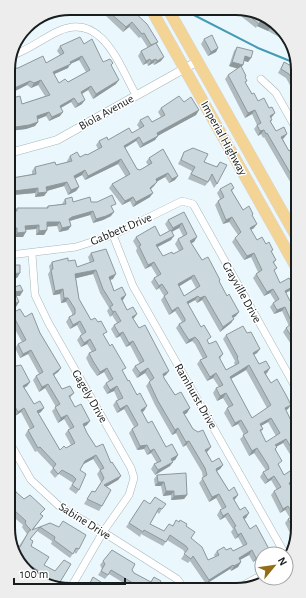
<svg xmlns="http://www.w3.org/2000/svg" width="306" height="598" font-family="'Alegreya Sans',sans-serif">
<rect width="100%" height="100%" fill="#eaf8fe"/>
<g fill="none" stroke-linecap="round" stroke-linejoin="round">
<!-- stream -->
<path stroke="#469ab4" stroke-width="2" d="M186,11l72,37 37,15"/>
<defs>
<g id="minor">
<path d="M13,55c16,-5 30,-17 46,-24 43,-20 61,36 77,64"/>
<path d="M261,79l15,14 19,34"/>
<path d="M113,235l20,51 152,268"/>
<path d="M32,254l3,41 13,27 83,146 3,10 -5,17 -26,37 -33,57"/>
<path d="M10,255l66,-8 37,-12 69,-34 11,3 104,186"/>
<path d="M11,445l20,35 28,26 44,26 74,47 7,9"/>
<path d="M286,561h1"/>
<path d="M240,587l22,-12"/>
</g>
<path id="tertiary" d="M9,151h8l40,-11 141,-79"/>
<g id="primary">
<path d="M151,9l145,258"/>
<path d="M168,9l128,227"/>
</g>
</defs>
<!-- minor casing -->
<use href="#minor" stroke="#a9b6bb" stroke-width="8"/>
<!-- tertiary casing -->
<use href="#tertiary" stroke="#a9b6bb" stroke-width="9"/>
<!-- primary casing -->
<use href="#primary" stroke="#d5d6d6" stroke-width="12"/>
<!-- minor -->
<use href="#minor" stroke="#fff" stroke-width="7"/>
<!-- tertiary -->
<use href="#tertiary" stroke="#fff" stroke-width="8"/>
<!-- primary -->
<use href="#primary" stroke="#f4d494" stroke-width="11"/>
</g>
<!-- wall -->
<g fill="#afbbbf" fill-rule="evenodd">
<path d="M112,8l46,34 -2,2 5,17 -7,4 -1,-2 -5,3 -1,-3 -4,2 -5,-9 3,-5 7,-3 -7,-11 -2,1 -10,-11 -6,5 -17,-16z"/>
<path d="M232,9h16l29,14 13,20 -22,-12 -11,-5 -1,2z"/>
<path d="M204,39l14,9 -2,4 -8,4 -7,-12z"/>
<path d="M84,44l19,18 10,1 -2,3 5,18 -23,15 -5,-9 -6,4v10l-7,4 -4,-6 -10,6 -1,8 -11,5 -3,-5 -9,3 1,3 -3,4 -9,3 -17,2v-29l3,-4 10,6 23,-8 -7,-11 -7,3 -4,-3 -18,9v-25l9,-1 28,-5 14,-8 -3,-4 3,-5zM79,60l7,12 -18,10 -9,1 -5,-9 14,-6 2,-4z"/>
<path d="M237,47l14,11 -3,4 -4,-1 -1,4 -2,2 5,9 -1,2v5l7,11 6,7 14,16 -1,1v4l5,9 8,7 -1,1 6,12 6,-2v9l-1,1 1,3 1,30 -32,-55 -1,1 -2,-4 -3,2 -4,-7 3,-4 -5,-11 -7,4 -20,-39 3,-4 10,-6 -9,-3 5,-15z"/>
<path d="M284,62l11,6v26l-9,-16 -8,-5z"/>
<path d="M184,102l15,8 -3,5 -38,20 -3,5 -15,8 -4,-7 -11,7 12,21 3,1 8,-5 -2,-3 3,-4 14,-9 12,31 -6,3 -4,-6 -8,4 -3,5 -3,3 -1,8 -17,10 -3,-6 -8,4 -13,-17 3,-4 14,-7 -8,-13 -33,16 -3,-5 -7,3 4,9 -3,4 -8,4 -4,-9 -17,5v1l-3,4 -9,1v-4l-20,2 -3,7v-24l20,-4v-3l3,-4 21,-2 11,-3v-1l3,-5 10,1 7,-2 11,-6 -2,-4 3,-4 9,-1 24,-7 8,-4 -3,-4 3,-5 12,2 9,-5 -3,-5 3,-4z"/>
<path d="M184,152l32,15 4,-5 -3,22 -3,4 -4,-8 -5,6 -17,-7 4,-8 -14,-7z"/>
<path d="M234,188l-2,3 11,19 10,4 -1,1 2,13 -3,2 6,10 9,4 6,8 4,8 -2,3 3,5 -3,3 6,12 14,3 -3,4 -5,3 4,8 6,-3 1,49 -3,2 -11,-17 3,-4 3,-2 -7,-15 -8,3 -4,-7 3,-4 2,-2 -5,-8 -6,3 -11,-18 3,-4 2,-2 -7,-15 -7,3 -12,-18 3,-4 3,-3 -9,-13 -6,2 -8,-19 3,-4 2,-2 -3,-6 3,-4z"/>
<path d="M65,199l8,3h18l21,7 -1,7 -8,4 -10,3 -3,-8 -20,6 1,5 -3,4 -9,2 -2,-6h-10v4l-3,5h-8v-6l-11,1 -2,7h-9l1,-26 2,-3h29l2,-2 14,-2z"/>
<path d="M184,212l10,30 -3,1 11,17 18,20 -1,2 17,34 -3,2 -2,5 -11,9 -18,-32 -5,3 -2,-3 -7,4 21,40 14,10 -3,5 6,11 9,-5 -1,-2 1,-2 -12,-22 3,-4 21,-2 13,16 -3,4 -3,2 5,9 8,9 -1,1 5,9 17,26 -2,1 8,17 2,2h1v32l-3,-6 -3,1 -8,-13 -7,4h1l-1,2 3,16 5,10 11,5 -3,4 -1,1 7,47 -2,4 -2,1 -5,-6 -4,-8 3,-4 2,-1 -5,-8 -5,3 -9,-18 3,-4 3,-1 -6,-10 -6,4 -5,-7 3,-5 3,-1 -1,-2 -11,-16 -5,3 -9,-17 4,-4 -6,-11 -6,3 -8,-14 3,-5h2l-6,-10 -6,3 -4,-8 3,-5 3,-1 -6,-9 -6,3 -10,-17 3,-4 3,-1 -8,-15 -3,-3 -6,3 -10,-16 3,-4 3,-2 -7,-11 -6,4 -8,-15 3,-4 -5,-8 -3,2 -5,-8 3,-4 3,-2 -6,-10 -6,3 -9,-18 1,-3 -4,-7 3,-4 24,-1 9,-5 -4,-7 3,-4zM179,228l4,8 -5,3 -3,5 4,7 -6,3 -10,2 -5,-9 13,-7 1,-9zM191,279l5,9 -12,8 -5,-10zM246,370l21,38 -15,10 -21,-39zM268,422l8,14 -10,6 -5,-10 2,-3 -2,-3z"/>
<path d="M91,253l22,26 -3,1 4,11 9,9h-1l5,10 10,4 -4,5 33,56 -3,1 1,2 23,35 -3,1 9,15 15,22 -1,1 5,10 11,3 -3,4 -3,2 12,20 9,4 -3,4 -1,1 6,10 6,8 -2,1 6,10 16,24 -2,1h-2v3l-9,5 -4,-7 -9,5 1,2 -3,5 -7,4 -1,-2 -24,15 -16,-23 -2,2 -7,-4 4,-6 -2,-3 -16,-10 -4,6 -22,-12 -1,3 -14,-10 15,-22 9,-1 5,-7 7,12 -3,5 -2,-2 -7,12 14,7 8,-6 14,1 5,12 17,22 7,-3 -1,-2 3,-4 9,-1 7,1 10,-5 -5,-9 -3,2 -4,-7 2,-3 -8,-12 -5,3 -3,-5 3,-5 2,-1 -6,-11 -7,4 -10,-19 4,-5 -1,-6 -16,-27 -3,2 -7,-14 -4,2 -17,-30 -9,-19 3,-4 1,-1 -5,-8 -8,5 -5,-8 3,-4 5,-2 -10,-19 -4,2 -6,-11 -4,2 -5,-9 3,-4 3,-2 -5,-8 -2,2 -3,-6 2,-3 -9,-15 -7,-19 -17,4 3,21 12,21 13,16 40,75 -2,1 6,11 18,24 12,8 -3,5 -3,1 -2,5 -15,9 -4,-6 3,-5 3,-1 -6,-10 -4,2 -3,-6 -7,1 -8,-17 3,-4 2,-2 -1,-2 -9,-16 -7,4 -4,-8 3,-4 2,-1 -4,-9 -7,3 -4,-7 3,-4 3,-2 -5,-9 -7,4 -7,-10 -4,-8 3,-5 3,-1 -5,-8 -6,3 -4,-7 3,-4 2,-1 -5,-10 -7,4 -4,-7 3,-5 3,-1v-3l-6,-11 -5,1 -1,-9 -7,1 -5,-21 2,-3 -1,-5 3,-4 16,-1 9,6 13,-4 -2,-6z"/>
<path d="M10,314l15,3 15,16 21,35 -3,4 -4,3 8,14 12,4 -4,5 5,9 12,18 -3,1 3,7 9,14 25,29 -3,4 -12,7 -4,19 -3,5 -15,-7 8,-13 3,1 6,-10 -4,-8 3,-4 -7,-11 -10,5 -3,6 -1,20 -3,4 -7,-5 4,-6 -3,-2 -11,-7 -4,4 -5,-6 3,-4 -16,-17 -2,1 -4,-7 -6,-10 3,-5 2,-1 -9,-17 -6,4 -5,-8v-54l6,12 14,16 -3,4 -3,2 10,16 7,8 -3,1 22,37 6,-2 5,-3 -6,-11 3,-4 2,-1 -6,-10 -6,4 -6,-12 4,-4 -11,-19 -6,4 -6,-12 3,-4 3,-2 -11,-20 -8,4 -5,-10 3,-4 4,-2 -10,-18z"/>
<path d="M297,466v6l-2,-3z"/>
<path d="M11,472l5,6 -4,6 4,8 27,24 -10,14 17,-7 29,26 -3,5 -2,-2 -4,6 -19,-14 1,-3 -15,-10 -7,8 1,7 13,19 13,22 -19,-8 2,-2 -12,-7 -9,-24 8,-12 -3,-4 -2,-3 1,-2 -12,-10z"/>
<path d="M157,475l30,20 -3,4 -13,1v-5l-8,1 -2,-10h-6l-1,-7z"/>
<path d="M112,550l22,23 16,9 4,-5 3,11h-25l-23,-14 -4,5 -7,-4 4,-6 -2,-4z"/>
<path d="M93,577l3,12h-10l4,-7z"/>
</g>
<!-- shaded-wall -->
<g fill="#8e989b">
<path d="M86,8h11l-3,4 -9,-3z"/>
<path d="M57,13l-32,18 2,-4 16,-9z"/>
<path d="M132,22l-3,5 -6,5 3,-5z"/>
<path d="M260,22l11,5 -3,4 -11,-5z"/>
<path d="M218,48l-2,4 -8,4 3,-4z"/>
<path d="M82,56l-3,4 -9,4 -2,4 -18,8 3,-4z"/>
<path d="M245,56l6,2 -3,4 -6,-2z"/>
<path d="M164,57l-3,4 -7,4 3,-4z"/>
<path d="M150,59l-3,4 -4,2 3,-4z"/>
<path d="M156,59l-3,4 -5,3 3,-5z"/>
<path d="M232,62l11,3 -3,4 -11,-3z"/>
<path d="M41,80l-3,5 -7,3 3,-5z"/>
<path d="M119,80l-3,4 -23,15 3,-5z"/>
<path d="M30,81l-3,4 -18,9v-2l1,-2z"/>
<path d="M91,86l-3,4 -10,6 3,-4z"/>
<path d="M74,98l-3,4 -14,8 3,-4z"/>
<path d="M85,100l-3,4 -7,4 3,-4z"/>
<path d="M199,110l-3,5 -42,23 3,-5z"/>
<path d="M255,110l-3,4 -7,4 3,-5z"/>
<path d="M49,112l-3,4 -12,5 3,-5z"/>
<path d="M63,112l-3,4 -11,5 3,-4z"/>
<path d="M275,113l-3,4 -5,3 3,-4z"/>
<path d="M38,122l-3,4 -9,3 -17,2v-3z"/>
<path d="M264,130l-3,4 -3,2 2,-5z"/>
<path d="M287,134l-3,4 -6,3 3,-4z"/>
<path d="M158,136l-3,4 -15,8 3,-4z"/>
<path d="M139,137l-3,4 -15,9 3,-4z"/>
<path d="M121,159l-3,5 -33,16 3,-4z"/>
<path d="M85,170l-3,5 -11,6 3,-5z"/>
<path d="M168,173l-3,4 -12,7 3,-5z"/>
<path d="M178,176l-3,4 -6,3 3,-4z"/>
<path d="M67,182l-3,4 -21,6 3,-5z"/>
<path d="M157,182l-3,4 -7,6 3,-4z"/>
<path d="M79,187l-3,4 -8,4 3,-5z"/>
<path d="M38,188l-3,5 -24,2 3,-4z"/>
<path d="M47,192l-3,4 -9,1 3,-4z"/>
<path d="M153,193l-3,4 -17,10 3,-5z"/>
<path d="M133,197l-3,4 -8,4 3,-4z"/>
<path d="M15,198l-3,4h-3v-3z"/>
<path d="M93,211l-3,4 -21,6v-2l3,-2z"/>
<path d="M114,212l-3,4 -8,4 -10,3 3,-4z"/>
<path d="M232,217l-3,5 -6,2 3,-4z"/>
<path d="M47,222h13l-3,4 -13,1z"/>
<path d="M182,223l-3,5 -9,5 3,-5z"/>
<path d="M257,224l-3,4 -7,4 3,-4z"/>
<path d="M39,225l-3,4 -14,1 3,-4z"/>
<path d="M71,226l-3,4 -9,2 3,-4z"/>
<path d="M9,228h8l-3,4h-5z"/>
<path d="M47,230l-3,5h-8l3,-4z"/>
<path d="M26,232l-3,5h-9l3,-4z"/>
<path d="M174,236l-3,4 -18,9 3,-4z"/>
<path d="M197,237l-3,5 -7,3 3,-4z"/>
<path d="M254,253l-3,4 -7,3 3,-4z"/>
<path d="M154,262l-3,4 -6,3 3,-4z"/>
<path d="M96,270l-3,4 -20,5 2,-5z"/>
<path d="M20,273l-3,5h-7v-4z"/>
<path d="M116,274l-3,5 -7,2 3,-4z"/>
<path d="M194,275l-3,4 -16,10 3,-5z"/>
<path d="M162,284l-3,4 -3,2 3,-4z"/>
<path d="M294,286l-3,4 -9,5 3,-4z"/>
<path d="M63,289l-3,5 -7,1 2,-4z"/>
<path d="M273,289l-3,4 -6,3 3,-4z"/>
<path d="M23,291l-3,5h-10v-4z"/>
<path d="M126,295l-3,5 -5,3 3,-5z"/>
<path d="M198,296l-3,4 -11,6 3,-4z"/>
<path d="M205,296l-3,4 -5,3 3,-5z"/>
<path d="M64,298h4l-2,4 -5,1z"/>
<path d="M19,302l-3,5 -6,2v-4z"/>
<path d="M178,307l-3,4 -6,4 3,-4z"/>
<path d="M285,307l-3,4 -8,3 3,-4z"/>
<path d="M115,311l-3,4 -2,2 3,-5z"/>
<path d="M239,312l-3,4 -7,4 3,-4z"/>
<path d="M137,314l-3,4 -5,3 3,-4z"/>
<path d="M15,319l-3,5 -2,1v-3z"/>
<path d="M234,319l-3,4 -11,9 3,-5z"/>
<path d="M80,321l-3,4 -7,4 3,-4z"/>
<path d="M123,332l-3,4 -4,2 3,-4z"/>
<path d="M195,337l-3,4 -6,3 3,-4z"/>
<path d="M90,339l-3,5 -6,3 3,-4z"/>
<path d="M133,341l-3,4 -4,2 3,-4z"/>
<path d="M260,349l-3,4 -7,4 3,-4z"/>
<path d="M31,350l-3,4 -8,4 3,-4z"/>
<path d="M249,365l-3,5 -19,11 3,-4z"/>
<path d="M61,368l-3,4 -8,6 3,-4z"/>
<path d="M107,368l-3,4 -7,4 3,-4z"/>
<path d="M148,368l-3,5 -8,5 3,-5z"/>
<path d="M270,368l-3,5 -6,3 3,-4z"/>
<path d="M169,371l-3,4 -6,3 3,-4z"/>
<path d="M216,373l-3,5 -6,3 3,-4z"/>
<path d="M30,382l-3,4 -7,4 3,-4z"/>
<path d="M48,384l-3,4 -6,4 3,-5z"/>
<path d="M117,386l-3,5 -7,3 3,-4z"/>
<path d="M226,393l-3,5 -6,3 3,-5z"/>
<path d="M127,405l-3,4 -7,4 3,-4z"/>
<path d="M291,405l-3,4 -6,3 3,-4z"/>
<path d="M147,406l-3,5 -6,3 3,-4z"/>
<path d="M24,408l-3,4 -6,4 3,-4z"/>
<path d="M44,408l-3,4 -7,4 3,-5z"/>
<path d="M190,408l-3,5 -7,4 3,-5z"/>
<path d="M67,415l-3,4 -6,4 3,-5z"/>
<path d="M271,418l-3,4 -11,6 3,-4z"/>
<path d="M241,420l-3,4 -6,3 3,-4z"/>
<path d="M90,421l-3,4 -7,4 3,-5z"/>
<path d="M178,428l-2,5 -4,2 3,-5z"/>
<path d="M286,439l-3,4 -11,6 3,-4z"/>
<path d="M189,441l-3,4 -3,2 3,-5z"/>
<path d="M147,445l-3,4 -7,1 3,-4z"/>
<path d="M211,447l-3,4 -6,3 3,-4z"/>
<path d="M257,448l-3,5 -5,3 3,-5z"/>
<path d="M154,449l-3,4 -4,2 3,-4z"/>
<path d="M297,450l-3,5 -3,1 3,-4z"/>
<path d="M96,455l-3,4 -11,6 3,-4z"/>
<path d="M178,455l-3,5 -7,3 3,-4z"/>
<path d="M173,462l-3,4 -15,9 3,-5z"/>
<path d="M223,465l-3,4 -7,4 3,-4z"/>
<path d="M121,476l-3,4 -17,10 3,-5z"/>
<path d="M274,476l-3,4 -6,4 3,-4z"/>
<path d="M295,480l-3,4 -6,4 3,-5z"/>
<path d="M158,482h6l-3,4h-6z"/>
<path d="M166,491h8l-3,4 -8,1z"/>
<path d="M219,494l-3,4 -7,4 3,-5z"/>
<path d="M187,495l-3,4 -13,1 3,-4z"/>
<path d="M238,495l-3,4 -5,3 3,-4z"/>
<path d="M288,506l-3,4 -5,3 3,-4z"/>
<path d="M228,513l-3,4 -5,3 3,-4z"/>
<path d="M249,513l-3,5 -6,3 3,-4z"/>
<path d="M241,533l-3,4 -3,2 3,-4z"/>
<path d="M252,550l-3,5 -13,7 3,-4z"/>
<path d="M262,554v3l-9,5 3,-4z"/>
<path d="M241,562l-3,5 -7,4 3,-5z"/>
<path d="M233,565l-3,4 -24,15 3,-4z"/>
</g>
<!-- building -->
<g fill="#cbd9de" stroke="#8e989b" fill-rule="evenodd">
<path d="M112,8h18l17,16 11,18 -7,3 -7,-12 -2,1 -10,-12 -6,5 -17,-15z"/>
<path d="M241,9h7l29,14 6,10 -12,-6 -11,-5 -1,2z"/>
<path d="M43,18l-16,9 2,-3z"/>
<path d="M212,35l6,13 -7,4 -7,-13z"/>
<path d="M80,37l4,7 8,-5 11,23 7,-3 3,4 -2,2 8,15 -23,14 -5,-8 -10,6 4,8 -7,4 -4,-6 -14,8 3,6 -11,5 -3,-5 -12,4 1,6 -9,3 -20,3v-23l4,-1 -1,-6 8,-2 2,8 28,-9 -9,-15 -7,3 -4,-2 -20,9v-2h-1v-19l9,-1 25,-12 3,7 18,-10 -4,-7zM82,56l8,14 -22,12 -3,-3 -6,4 -6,-11 18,-8 -1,-2z"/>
<path d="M156,43l8,14 -7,4 -1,-2 -5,2 -1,-2 -4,2 -5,-10z"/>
<path d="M237,47l16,4 -2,7 -6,-2 -2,9 -11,-3z"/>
<path d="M284,62l11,6v16l-6,-10 -8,-5z"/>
<path d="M241,66l5,10 -1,1 2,4 -2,1 7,12 2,-1 4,8 6,-3 5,10 3,-1 3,6 -5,3 2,4 -2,1 6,10 8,-4 3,7 -6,3 8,14 5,-4 1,2v7l-2,1 2,5 1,21 -29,-50 -1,1 -2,-4 -4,1 -3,-6 4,-2 -6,-13 -7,3 -20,-38z"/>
<path d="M179,96l5,6 7,-5 8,13 -42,23 1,3 -15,8 -4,-7 -15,9 13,23 3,1 12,-7 -3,-5 14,-9 15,27 -6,3 -4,-6 -12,6 1,3 -7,6 3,5 -17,9 -3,-5 -8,4 -13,-17 18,-10 -9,-15 -33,17 -3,-6 -11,6 5,11 -8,3 -4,-8 -21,5 1,5 -9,1v-5l-24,3 1,7 -6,1v-28h2l1,7 24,-4 -1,-7 20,-5 1,3 16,-4 -2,-5 7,-4 3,5 6,-3 1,1 15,-8 -3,-6 8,-4 1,3 21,-12 3,5 12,-7 -4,-6 8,-4 4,6 13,-7 -4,-7z"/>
<path d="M193,148l15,6 -4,8 13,5 3,-5 7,3 -10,19 -5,-10 -4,8 -17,-8 4,-7 -14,-7 3,-8z"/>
<path d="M231,183l3,5 -3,2 12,20 6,-4 4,8 -1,1 5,9 -7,4 7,12 5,-3 4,7 3,-2 4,8 -2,1 5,9 -3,2 4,6 -3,2 6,13 9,-5 5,8 -9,5 5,10 6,-3 1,47 -11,-17 6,-5 -7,-16 -8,3 -4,-7 6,-4 -6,-10 -6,3 -11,-18 6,-4 -8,-17 -7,3 -12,-18 6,-6 -9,-15 -6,3 -8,-19 6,-4 -4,-8z"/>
<path d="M112,195l4,9 -5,2 3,6 -8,4 -10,3 -3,-8 -21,6 -3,2 2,7 -9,2 -2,-6h-13v8l-8,1v-6l-14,1 1,6 -9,1v-5h-8v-17h8v-3h31v-2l18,-2 -1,-5 7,-2 1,5 17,-5 1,5h6z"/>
<path d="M184,212l13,25 -7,4 12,19 6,-3 12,23 -1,1 8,15 2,-2 10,18 -7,4 2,3 -11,8 -18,-31 -5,2 -2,-2 -11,6 14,25 3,-2 7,12 -4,3 2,4 7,-3 7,13 -4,3 7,13 13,-7 -2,-5 1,-1 -12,-22 17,-9 4,7 4,-1 9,17 -7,4 6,11 7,-3 4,7 -6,4 7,11 6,-4 9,16 5,10 -6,3 9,19 2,2h1v23v-2l-3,2 -8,-13 -11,6 2,2 -2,2 7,12 -4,3 6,11 6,-4 5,9 -6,3 6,11 3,-2v40l-6,-6 -4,-7 6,-4 -6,-9 -5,3 -9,-18 7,-4 -7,-11 -6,4 -5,-8 6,-3 -1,-4 -11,-17 -5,3 -9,-16 5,-3 -7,-12 -6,3 -8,-15 6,-3 -7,-12 -6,3 -4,-8 7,-3 -7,-12 -6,4 -10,-17 7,-3 -9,-17 -3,-3 -6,3 -6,-9 -4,-7 6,-3v-2l-7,-12 -6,4 -8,-15 4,-3 -6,-9 -3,2 -5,-8 7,-4 -7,-12 -6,3 -9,-19 2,-1 -5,-8 19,-11 5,10 11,-6 3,6 -18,9 7,11 9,-4 1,2 10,-5 -5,-10 9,-5 -5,-11 -9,5 -5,-8zM194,275l6,11 -16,10 -6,-12zM249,365l22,40 -19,13 -22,-41zM271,418l9,15 -14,9 -6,-12 3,-1 -3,-5z"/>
<path d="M106,249l10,25 -7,3 5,14 8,-4 4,8 -5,3 6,12 6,-3 4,7 -5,3 7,11 6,-3 24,46 -6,3 1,4 11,17 6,-3 9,16 -7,4 10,17 5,3 5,-2 8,17 -6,3 7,12 7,-4 4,7 -7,4 1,3 12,19 5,-4 4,8 -5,3 7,12 5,-3 4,6 -6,4 7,12 6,-4 13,24 -4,2 1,1 -10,6 -4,-8 -13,8 2,4 -7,4 -1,-1 -24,15 -16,-24 -2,3 -7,-5 4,-5 -2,-3 -16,-11 -4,7 -22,-12 -1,2 -14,-9 15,-23 6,4 5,-7 11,7 -4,5 -3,-1 -9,16 14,7 5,-7 4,2 3,-6 3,2 1,-2 7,4 -1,2 9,6 -4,6 11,9 6,13 11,-5 -2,-4 7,-4 2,3 5,-2 2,3 14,-7 -6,-11 -3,2 -4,-8 2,-1 -8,-13 -5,3 -3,-6 6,-3 -7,-13 -7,3 -10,-19 5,-3 -2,-7 -16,-27 -3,1 -8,-14 -3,2 -17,-29 -9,-19 5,-4 -6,-10 -8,5 -5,-7 9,-5 -11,-20 -4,2 -6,-11 -4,2 -5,-9 7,-4 -6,-10 -2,1 -3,-5 3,-2 -10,-16 -7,-19 -21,4 4,25 12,21 4,-2 3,4 3,-1 6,11 -4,2 7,12 2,-2 14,24 -4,2 6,11 1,-1 8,15 3,-2 7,13 -6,4 7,13 4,-2 14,26 6,-3 6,11 -7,4 2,3 -15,8 -4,-6 7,-3 -7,-12 -4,2 -3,-6 -7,1 -8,-17 6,-4 -2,-4 -9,-16 -7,4 -4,-8 7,-3 -6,-12 -7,4 -4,-7 7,-4 -6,-11 -7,4 -7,-11 -4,-8 7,-3 -6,-11 -6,4 -4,-7 6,-4 -6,-11 -7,4 -4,-8 6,-3v-5l-7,-11h-4l-1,-9 -8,2 -4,-21 2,-1 -1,-7 16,-4v3l7,-1 2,7 17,-6 -3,-8z"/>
<path d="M10,265h10v8l-10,1z"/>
<path d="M20,285l3,6 -13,1v-3z"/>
<path d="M15,293l4,9 -9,3v-10z"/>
<path d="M20,309l5,8 7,-4 8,20 21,35 -8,6 9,15 8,-3 4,7 -5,3 6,11 6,-3 9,17 -7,3 4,9 9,14 7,-3 8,19 1,-1 9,14 -17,9 7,5 -9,16 -15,-7 5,-8 3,1 9,-14 -4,-8 4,-2 -8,-13 -11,6 -5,9 6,4 -7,16 -7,-5 4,-6 -3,-3 -11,-6 -4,4 -5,-6 3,-4 -16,-17 -2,1 -4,-7 -6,-11 6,-3 -10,-19 -6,4 -8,-14v-4l5,-2 -5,-8v-30l6,12 5,-1 9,17 -7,4 11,18 6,-3 4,7 -7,3 23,39 4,-4 2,2 9,-5 -7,-13 6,-3 -7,-12 -6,3 -6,-11 5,-3 -12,-20 -6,3 -6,-11 7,-4 -12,-22 -8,4 -5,-10 8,-4 -11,-21 -5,3v-8z"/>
<path d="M11,472l5,6 -5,4 5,10 8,7 6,-4 15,14 -5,5 3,2 -11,14 18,-7 9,4 4,-6 23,14 -7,14 -3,-1 -3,6 -19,-14 1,-3 -15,-10 -10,12 3,2 -2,5 18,11 -5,8 11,6 9,-11 7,4 -14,23 -18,-8 3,-6 -11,-7 -4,5 -16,-23v-8l9,7 9,-16 2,-1 -4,-4 -2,-3 1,-2 -12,-11 -1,2 -2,-2z"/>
<path d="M186,473l1,22 -13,1v-5h-8l-2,-9h-6l-1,-7z"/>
<path d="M112,550l23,14 -3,6 2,3 17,9 3,-5 7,4 -4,7h-21l2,-2 -27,-16 -3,5 -7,-4 4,-7 -2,-3z"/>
<path d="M93,577l8,5 -5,7h-7l2,-3 -2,-1z"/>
</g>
<g text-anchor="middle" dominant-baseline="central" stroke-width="3" stroke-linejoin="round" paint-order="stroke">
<!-- street labels -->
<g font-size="12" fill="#181d1e" stroke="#fff">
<text transform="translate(106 112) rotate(-29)">Biola Avenue</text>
<text transform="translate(224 138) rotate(61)">Imperial Highway</text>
<text transform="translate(121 229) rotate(-23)">Gabbett Drive</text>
<text transform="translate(242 292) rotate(61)">Grayville Drive</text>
<text transform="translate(90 396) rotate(60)">Gagely Drive</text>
<text transform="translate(196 396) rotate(60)">Ramhurst Drive</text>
<text transform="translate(85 521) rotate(32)">Sabine Drive</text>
</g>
</g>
<!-- crop -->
<path d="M0 0H306V598H0ZM70 15H236A55 55 0 0 1 291 70V528A55 55 0 0 1 236 583H70A55 55 0 0 1 15 528V70A55 55 0 0 1 70 15Z" fill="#ededed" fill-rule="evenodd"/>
<path fill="none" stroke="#181d1e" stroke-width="2" d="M70 15H236A55 55 0 0 1 291 70V528A55 55 0 0 1 236 583H70A55 55 0 0 1 15 528V70A55 55 0 0 1 70 15Z"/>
<!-- north arrow -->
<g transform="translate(274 566) rotate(61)"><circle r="19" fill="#ffffff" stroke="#a3a5a5"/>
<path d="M0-3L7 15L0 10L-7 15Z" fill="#946d16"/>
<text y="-6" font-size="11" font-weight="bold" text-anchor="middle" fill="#181d1e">N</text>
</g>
<!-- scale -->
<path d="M14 578v6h111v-6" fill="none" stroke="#181d1e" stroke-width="2"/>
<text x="20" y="578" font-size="12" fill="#181d1e" stroke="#ffffff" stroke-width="3" paint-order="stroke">100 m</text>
</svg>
